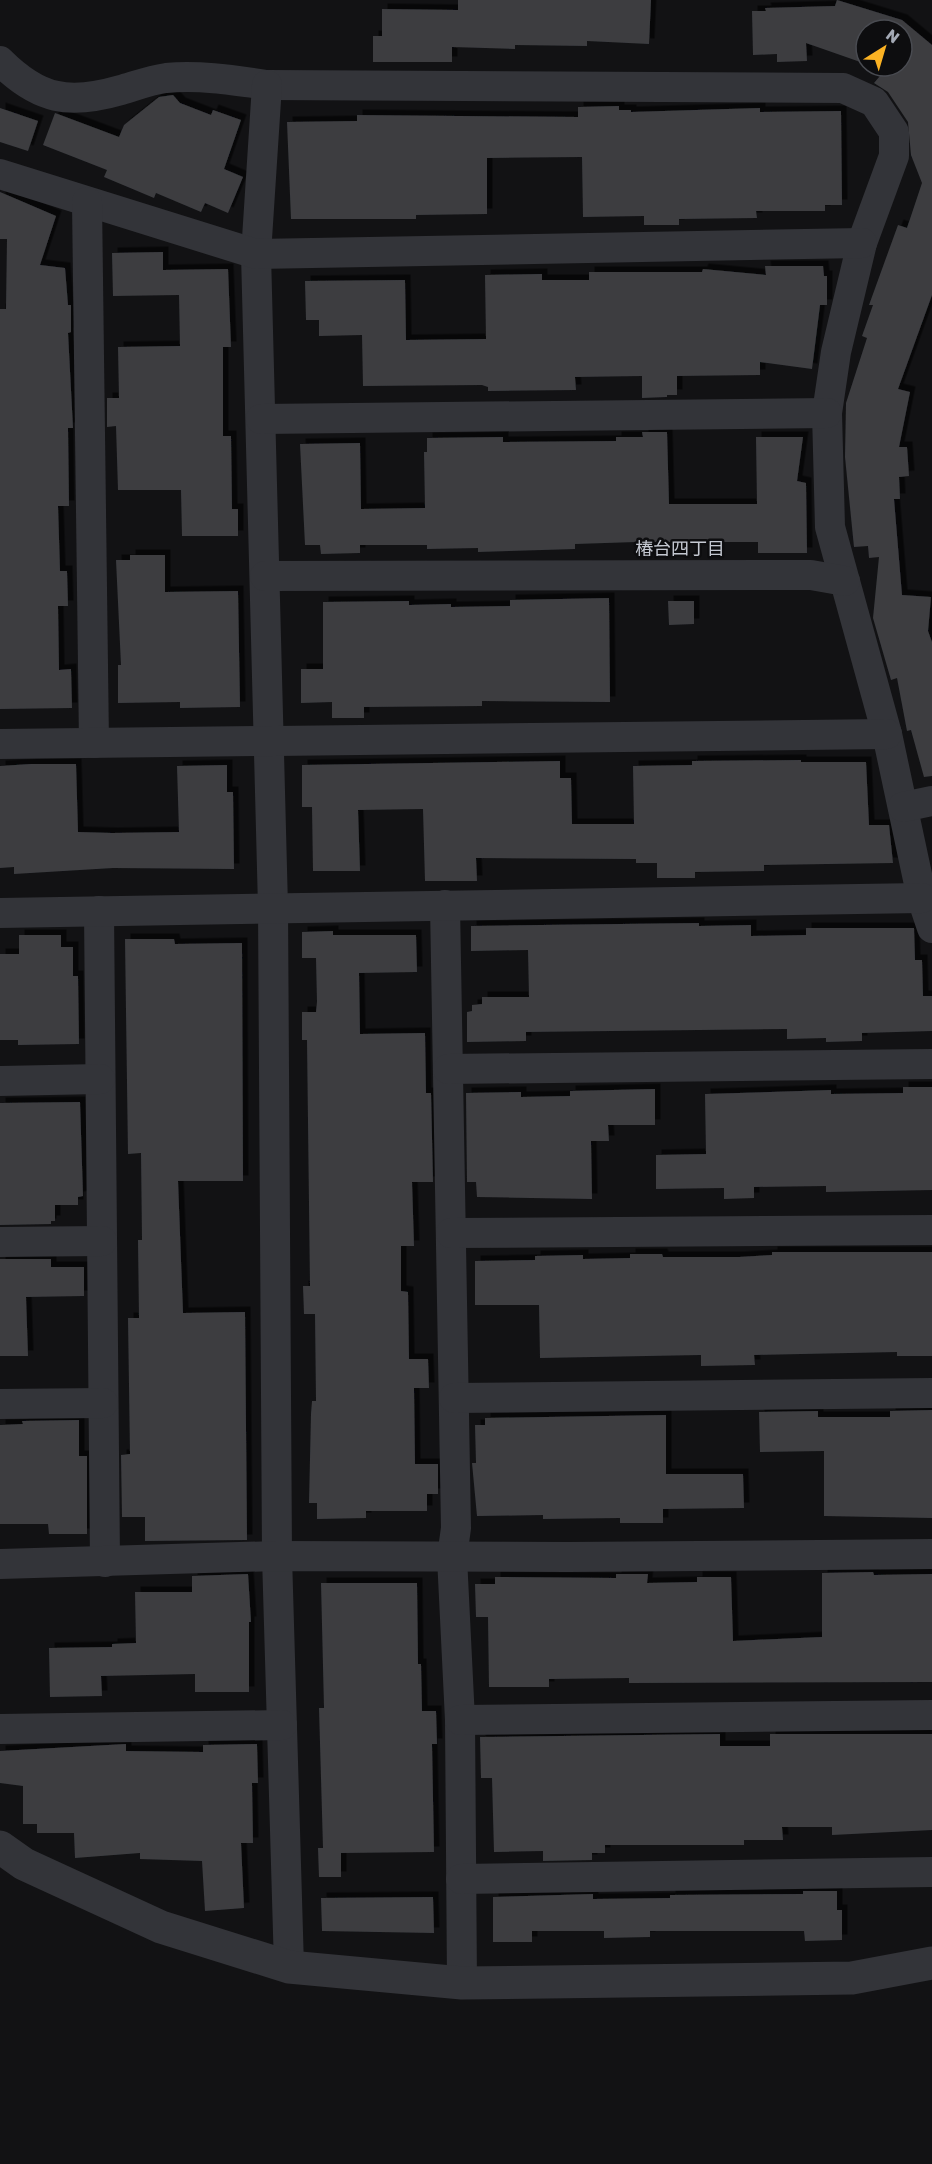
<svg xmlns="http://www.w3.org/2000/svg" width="932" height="2164" font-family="Rubik,'Noto Sans JP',sans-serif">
<defs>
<filter id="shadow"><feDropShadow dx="5.5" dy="-5.5" stdDeviation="0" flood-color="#0009"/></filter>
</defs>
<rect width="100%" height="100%" fill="#121214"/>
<!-- building -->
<g fill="#3c3d41" filter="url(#shadow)">
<path d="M458,0h193l-2,44 -62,-3v5l-72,-1v4l-63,-2v15h-79v-26h9v-27l76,1z"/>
<path d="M837,0l65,20 30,25v250l-34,94 12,3 -11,55h8l2,29 -10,1 1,22h-6l8,96 29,2 -3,34 4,11v134l-8,1 -13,-47 -4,1 -10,-53 -6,2 -18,-62 6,-61 -10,1 -1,-12 -14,1 -9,-90 1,-54 21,-65 -5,-2 11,-31h-4l29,-80 9,3 15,-45 -11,-28 -3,-33 -20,-30 -14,-9 11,-13 -12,-4h29v-36h-36v34l-60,-21 1,18 -30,1v-8l-24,1 -1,-44h14l-1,-3 70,-2z"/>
<path d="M173,95l7,8 31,12 2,-5 28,10 -17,49 19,8 -15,36 -23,-10 -4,9 -45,-19 -2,5 -50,-21 3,-7 -64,-25 12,-32 64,24 5,-12 35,-28z"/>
<path d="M619,106v4h12v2l129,-4v4l81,-1 1,94h-17v6h-69l1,7 -78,1v6h-35v-9l-61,1 -1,-60 -95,1v56l-71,1v4h-125l-4,-97 70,-1v-6l221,2v-10z"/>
<path d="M0,108l38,13 -10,30 -28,-9z"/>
<path d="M0,192l56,24 -16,49 25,3 3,37h3v27l-3,1 5,95h-5l1,78h-11l2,65h7l1,35h-10l1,64 12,-1 1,39 -72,1v-400h6l1,-70h-7z"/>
<path d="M163,252v18l65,-1 3,78h-8v89h8l1,73h6v27h-56l-1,-46h-63l-2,-64 -9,1v-29h12l-1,-51 62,-1 -1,-51 -66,1 -1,-43z"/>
<path d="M765,266h58l1,10h3v29h-7l-8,64 -52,-7v13l-83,1v19h-10v2l-25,1v-22l-67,1 1,13 -88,1v-4l-6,-2 -119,1 -1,-51 -43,1v-16h-13l-1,-39 100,-1 1,60 80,-1 -1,-64 57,-1v6h47v-8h113l1,-3 63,6z"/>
<path d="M642,432h25l2,72h88l-1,-67h47l-6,44 9,2 1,70h-49v-11h-122l-61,2v5l-97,3v-4l-51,1v-4h-67v8l-39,1 -1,-9h-15l-5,-101 60,-1 1,66 64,-1 -1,-56h3v-14l76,-1v5l113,-1v-4h27z"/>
<path d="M130,555h35v37l73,-1 2,116 -60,1v-6l-62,1v-38h3l-5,-105h14z"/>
<path d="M609,598l1,104 -128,-1v5l-118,1v11h-32v-16l-31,1v-34h22v-67l86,-1v4l42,-1v3l59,-1v-6z"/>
<path d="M668,601h26v23l-25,1z"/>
<path d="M801,760v2h65l3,63h20l4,38 -129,2v6l-69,1v6h-38v-15h-21v-4l-160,-1 1,23h-52l-2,-72 -65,1 2,61h-47l-1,-64h-10v-42l258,-4v17h11l1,46h62l-1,-58 59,-1v-4z"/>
<path d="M31,764h45l2,68 34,1 67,-1 -2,-66 50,-1v27h6l1,77 -121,-1 -99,6v-7l-14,1v-102z"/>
<path d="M699,923v3l52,-1v11l55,-1v-7h108l1,32h7l1,36h9v35l-70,2v8l-36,1v-4l-39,1v-10l-261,3v9l-59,1v-30l5,-1v-6l10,-1v-7h47l-1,-47 -57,1v-25z"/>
<path d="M333,931v4h83l1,37 -58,1 1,61 65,-1 1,60h5l2,89h-21l2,64h-13v45l7,1 1,67h19l1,29h-15l1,76h23v30h-11v17h-61v7l-49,1v-16h-8l2,-89 1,-13h4l-1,-87h-11l-1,-28h7l-3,-246h-5v-28h14l1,-10 -1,-44h-14v-26z"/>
<path d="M19,935h42v12h12v29h5l1,68 -61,1v-5h-18v-86h19z"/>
<path d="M125,939h49l1,5 67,-1 1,238h-65l5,132 62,-1 2,228 -102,1v-24h-23l-1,-62 9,-1 -2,-136h11l-1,-78h4l-1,-87 -13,1z"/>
<path d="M903,1087h29v103l-106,2v-6l-72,1v11l-30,1v-11l-68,1v-34l50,-1 -1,-60 126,-4v4l72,-1z"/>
<path d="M655,1089v36h-47l1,16h-18l1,58 -115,-2 -1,-15h-9l-1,-89 55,-1v5l49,-1v-5z"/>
<path d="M80,1102l3,94 -5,1v8h-23v16h-4v3l-51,1v-122z"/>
<path d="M772,1252h160v104h-35v-4l-143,3 1,10 -54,1v-11l-161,3 -1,-53h-64v-44l60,-1v-4l48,-1v4l47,-1v-4h32l1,3h76l33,-2z"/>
<path d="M0,1259h51v8h33v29l-58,1 2,59h-28z"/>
<path d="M932,1410v108l-108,-2v-65l-64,1 -1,-40 59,-1v6h72v-6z"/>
<path d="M666,1415v59h77l1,34 -81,1v14h-43v-5l-77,1v-4l-66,1 -5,-53h4l-1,-38h10v-7z"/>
<path d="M79,1420v36h8v78h-38l-1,-10h-48v-99l23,-1 -1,-3z"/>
<path d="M873,1572l1,3 58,-1v108l-303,1v-5l-80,1v8h-60l-1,-70h-12l-1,-33h20v-7l121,1v-4h32l-1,9 50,-1v-5h34l2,64 89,-4v-64z"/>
<path d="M248,1574l3,48h-2v70h-54v-18l-94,2 1,20 -52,1 -1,-49 63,-1v-3l24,-1 -1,-51h57v-16z"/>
<path d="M321,1583h96l1,81h3l1,47h14l1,33h-5l2,108 -93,1v24h-22l-1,-29h5l-4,-140h5z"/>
<path d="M720,1734v12h50v-12h162v96l-100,5v-8h-50l1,13h-39v5h-139v8h-13v7l-49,1v-10l-49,1 -2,-74h-11l-1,-41z"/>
<path d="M126,1744v7l77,1v-7l54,-1 1,39h-6l1,60h-12l3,65 -39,3 -3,-50 -62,-2v-6l-65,5 -1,-25h-37v-9h-14v-38l-23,-3v-32z"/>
<path d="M803,1891h34v19h5v30l-37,1 -1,-10h-154v6l-46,1v-7h-72v11h-39v-45l100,-3v5l77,-1v-3l133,-1z"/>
<path d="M433,1897l1,36 -112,-2 -1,-33z"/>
</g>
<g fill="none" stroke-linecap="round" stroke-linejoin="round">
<!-- minor -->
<g stroke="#333439" stroke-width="30">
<path d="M0,61c39,39 69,44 121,29 14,-4 30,-10 45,-12 34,-3 66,2 101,7l576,3 31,14 20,30v24l-32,87 -26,109 -9,61 3,114 57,207 35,164 10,30"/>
<path d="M267,85l-11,169 17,653 4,649 12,411"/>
<path d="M0,174l256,80 606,-11"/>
<path d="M87,202l7,541"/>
<path d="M261,419l566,-6"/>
<path d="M265,576l546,-1 34,6"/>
<path d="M0,744l887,-10"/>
<path d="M903,807l29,-6"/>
<path d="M445,905l11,623 -4,29 8,163 2,263"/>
<path d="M99,911l6,651"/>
<path d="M0,913l922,-15"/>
<path d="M448,1069l484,-5"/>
<path d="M0,1081l100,-2"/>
<path d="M451,1233l481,-3"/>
<path d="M0,1242l102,-1"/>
<path d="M454,1398l478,-5"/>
<path d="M0,1404l103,-1"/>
<path d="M0,1564l277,-8 291,1 364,-3"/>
<path d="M460,1720l472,-5"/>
<path d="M0,1729l282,-4"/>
<path d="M461,1879l471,-7"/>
</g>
<!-- tertiary -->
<path stroke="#333439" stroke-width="33" d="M0,1847l24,17 137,63 128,40 173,16 390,-5 80,-15"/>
</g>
<g text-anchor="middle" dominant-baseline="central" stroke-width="5" stroke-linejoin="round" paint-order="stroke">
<!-- neighbourhood labels -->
<g font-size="18" fill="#c4c8d1" stroke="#0d0d0f">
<text x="680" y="549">椿台四丁目</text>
</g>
</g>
<!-- north arrow -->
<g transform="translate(884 48) rotate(37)"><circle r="28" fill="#0d0d0f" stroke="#494b51" stroke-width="1.5"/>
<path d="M0-4.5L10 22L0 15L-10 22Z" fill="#fbb223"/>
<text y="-9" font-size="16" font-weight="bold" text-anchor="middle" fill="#a3a9b5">N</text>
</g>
</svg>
